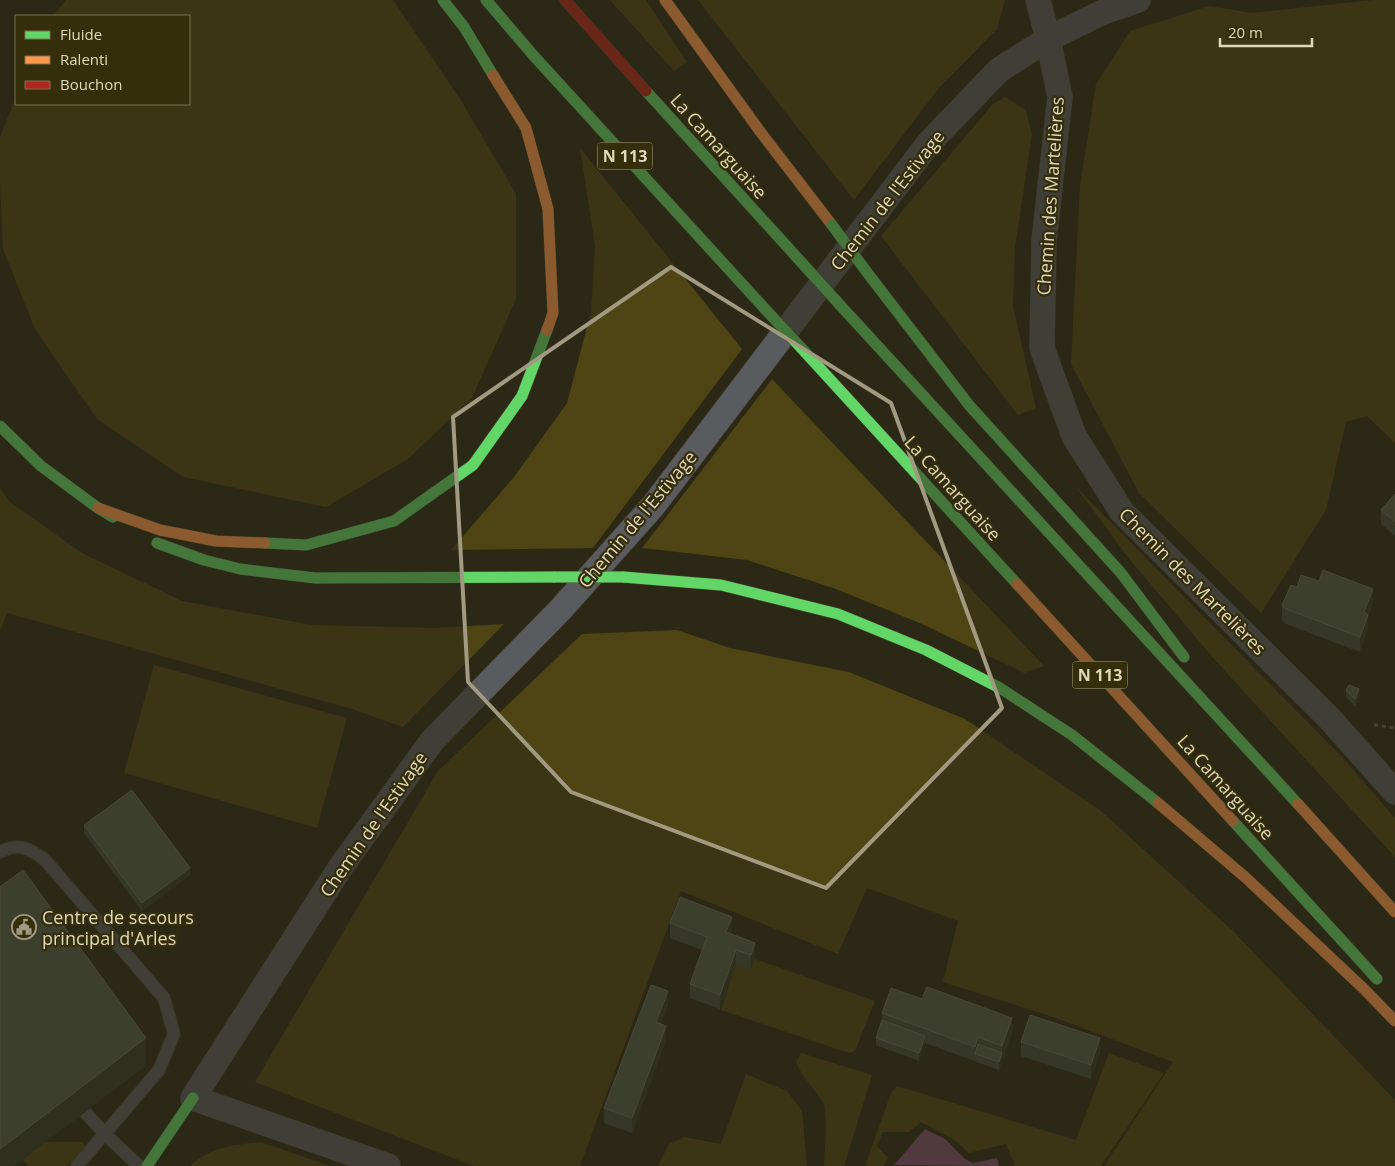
<svg xmlns="http://www.w3.org/2000/svg" width="1395" height="1166" font-family="'Open Sans',sans-serif">
<rect width="100%" height="100%" fill="#2c2816"/>
<!-- green -->
<g fill="#4e4414">
<path d="M66,0h327l69,102 54,92v105l-44,99 -64,61 -82,48 -143,-30 -86,-58 -62,-90 -32,-80 -3,-65v-47l16,-40v7h173v-88h-136z"/>
<path d="M610,0h36l41,62 -13,9z"/>
<path d="M698,0h307l-8,29 -59,60 -84,111z"/>
<path d="M1373,0h22v443l-28,-27 -21,6 -20,88 -65,103 -122,-120 -68,-129 9,-178 16,-102 34,-53 79,-25 43,7z"/>
<path d="M1005,97l21,13 6,24 -17,114 -2,58 23,102 -18,7 -137,-179 112,-132z"/>
<path d="M580,148l162,201 -149,199 -142,2 63,-73 53,-74 24,-91 4,-66z"/>
<path d="M772,379l272,287 -20,7 -102,-49 -89,-36 -86,-28 -105,-12z"/>
<path d="M1076,487l267,271 52,60v39l-180,-197 -85,-100z"/>
<path d="M0,489l10,13 72,51 100,48 130,24 122,3 70,-4 -101,103 -51,-18 -345,-96 -7,18z"/>
<path d="M677,630l53,18 119,24 116,47 135,91 133,121 162,169v66h-291l69,-104 -120,-45 -110,-35 15,-61 -91,-33 -29,66 -157,-63 -101,275h-106l-219,-84 183,-311 144,-137z"/>
<path d="M154,665l193,53 -30,110 -193,-55z"/>
<path d="M755,959l120,42 -20,50 -6,2 -128,-43 15,-46z"/>
<path d="M801,1053l71,22 -28,91h-20l2,-40 -2,-23 -22,-29 -6,-12z"/>
<path d="M1109,1053l55,20 -63,93h-86l-9,-22 -37,9 -13,-12 -35,-19 -12,10h-26l-6,14 11,12 -5,8h-18l26,-73 6,-7 179,54z"/>
<path d="M746,1074l41,17 15,20 5,55h-149l11,-22 15,-7 37,7z"/>
<path d="M45,1142h37l3,3v4l-18,17h-39l-5,-7z"/>
<path d="M261,1142l69,24h-140c20,-19 44,-21 71,-24z"/>
</g>
<!-- water -->
<path fill="#824f74" d="M925,1129l20,10 20,20 8,4 24,-5 2,8 -105,-1z"/>
<g fill="none" stroke-linecap="round" stroke-linejoin="round">
<defs>
<g id="lane">
<path d="M0,852c19,-10 31,-3 46,9l118,137 10,36 -15,36 -82,96"/>
<path d="M85,1112l20,22 34,32"/>
</g>
<g id="street">
<path d="M1038,0l10,39 12,58 -16,144 -2,107 32,88 48,76 207,206 66,74"/>
<path d="M388,1166l-195,-68 147,-230 92,-127 129,-132 92,-103 275,-362 71,-74 49,-31 53,-26 37,-13"/>
</g>
<g id="fast">
<path d="M443,0l21,27 29,48"/>
<path d="M486,0l47,55 233,255"/>
<path d="M646,91l156,172"/>
<path d="M866,271l103,134 152,168 63,84"/>
<path d="M840,305l458,499"/>
<path d="M805,352l212,232"/>
<path d="M0,426l41,40 57,42 15,9"/>
<path d="M157,543l47,17 36,9 75,9 240,-1"/>
<path d="M265,543l41,2 88,-24 79,-56 49,-69 25,-66"/>
<path d="M623,577l98,8 117,29 88,36 74,38 72,47 86,68"/>
<path d="M1233,821l144,158"/>
<path d="M147,1166l46,-68"/>
</g>
<g id="slow">
<path d="M665,0l97,134 70,91"/>
<path d="M493,75l33,53 22,81 5,104 -6,17"/>
<path d="M98,508l62,22 56,11 49,2"/>
<path d="M1017,584l216,237"/>
<path d="M1158,803l87,74 119,112 31,32"/>
<path d="M1298,804l97,108"/>
</g>
<path id="jam" d="M565,0l81,91"/>
</defs>
<!-- lane casing -->
<use href="#lane" stroke="#474332" stroke-width="14"/>
<!-- street casing -->
<use href="#street" stroke="#474332" stroke-width="26"/>
<!-- fast casing -->
<use href="#fast" stroke="#474332" stroke-width="12"/>
<!-- slow casing -->
<use href="#slow" stroke="#474332" stroke-width="12"/>
<!-- jam casing -->
<use href="#jam" stroke="#474332" stroke-width="12"/>
<!-- path -->
<path stroke="#62615f" stroke-width="3" stroke-dasharray="4 4" stroke-linecap="butt" d="M1374,725l21,3"/>
<!-- lane -->
<use href="#lane" stroke="#5a5b5f" stroke-width="12"/>
<!-- street -->
<use href="#street" stroke="#5a5b5f" stroke-width="25"/>
<!-- fast -->
<use href="#fast" stroke="#63d668" stroke-width="11"/>
<!-- slow -->
<use href="#slow" stroke="#ff974d" stroke-width="11"/>
<!-- jam -->
<use href="#jam" stroke="#b3261e" stroke-width="11"/>
<defs>
<g id="fast-bridge">
<path d="M832,225l34,46"/>
<path d="M802,263l38,42"/>
<path d="M766,310l39,42"/>
<path d="M555,577h68"/>
</g>
</defs>
<!-- fast-bridge casing -->
<use href="#fast-bridge" stroke="#474332" stroke-width="12" stroke-linecap="butt"/>
<!-- fast-bridge -->
<use href="#fast-bridge" stroke="#63d668" stroke-width="11"/>
</g>
<!-- wall -->
<g fill="#424c3c">
<path d="M1395,494v42l-14,-12v-14z"/>
<path d="M1373,603l-5,13v14l-8,22 -74,-28 -4,-4v-15z"/>
<path d="M1346,690l13,6 -4,10 -9,-9z"/>
<path d="M84,825l106,50 -48,36 -58,-78z"/>
<path d="M670,923l62,8 -1,3 24,23 -4,13 -15,-6 -16,45 -30,-11v-14l12,-34 -32,-12z"/>
<path d="M668,1006l-7,18 5,17 -34,92 -28,-10v-15z"/>
<path d="M882,1013l130,20 -13,37 -74,-27 -6,18 -43,-16v-7l6,-18z"/>
<path d="M1021,1042l79,11 -9,26 -70,-23z"/>
</g>
<!-- shaded-wall -->
<g fill="#323827">
<path d="M1373,589v14l-5,13v14l-8,22v-15l4,-25z"/>
<path d="M1359,689v7l-4,10v-7z"/>
<path d="M190,868v7l-48,36v-8z"/>
<path d="M732,917v14l-6,16v-15z"/>
<path d="M755,943v14l-4,13v-15z"/>
<path d="M736,950v14l-16,45v-14z"/>
<path d="M668,991v15l-12,31v-15z"/>
<path d="M1012,1018v15l-13,37v-8l3,-9v-7z"/>
<path d="M666,1026v15l-34,92v-15z"/>
<path d="M925,1036v7l-6,18v-8z"/>
<path d="M978,1037v15l-3,2v7v-14z"/>
<path d="M146,1038v28l-132,100h-14v-17z"/>
<path d="M1100,1038v15l-9,26v-14z"/>
</g>
<!-- building -->
<g fill="#535c49" stroke="#696f5b">
<path d="M1395,494v28l-14,-12z"/>
<path d="M1323,570l50,19 -9,23 4,3 -8,22 -74,-28 -4,-4 9,-20 6,2 4,-12 18,6z"/>
<path d="M1349,685l10,4 -4,10 -9,-9z"/>
<path d="M132,790l58,78 -48,35 -58,-78z"/>
<path d="M23,870l123,168 -146,111v-262z"/>
<path d="M680,897l52,20 -6,15 29,11 -4,12 -15,-5 -16,45 -30,-11 17,-47 -37,-14z"/>
<path d="M651,985l17,6 -12,31 10,4 -34,92 -28,-10z"/>
<path d="M927,987l85,31 -10,28 -24,-9 -3,10 -93,-34 9,-25 31,11z"/>
<path d="M1030,1015l70,23 -9,27 -70,-23z"/>
<path d="M882,1020l43,16 -6,17 -43,-15z"/>
<path d="M978,1044l24,9 -3,9 -24,-8z"/>
</g>
<!-- marked area -->
<path d="M0 0H1395V1166H0ZM671,267l220,136 111,305 -176,180 -255,-96 -103,-110 -15,-265z" fill="#2c2816" fill-opacity=".55" fill-rule="evenodd"/>
<path fill="none" stroke="#a19a81" stroke-width="4" stroke-linejoin="round" d="M671,267l220,136 111,305 -176,180 -255,-96 -103,-110 -15,-265z"/>
<!-- icons -->
<defs>
<symbol id="civic-ring" viewBox="-11 -11 22 22"><circle r="9.5" fill="#352e0d" stroke="#a19a81" stroke-width="1.5"/><path d="M-.6-6.5H3V-4.5H.6V-3L4-1V1h2V6H-6V1h2V-1L-.6-3ZM-1.2 2.5V6h2.4V2.5Z" fill="#a19a81"/></symbol>
</defs>
<g fill-rule="evenodd">
<use href="#civic-ring" x="10" y="913" width="28" height="28"/>
</g>
<g text-anchor="middle" dominant-baseline="central" stroke-width="4.5" stroke-linejoin="round" paint-order="stroke">
<!-- shield labels -->
<g fill="#352e0d" stroke="#ada586" stroke-width="1">
<rect x="597.5" y="142.5" width="55" height="27" rx="4"/>
<rect x="1072.5" y="661.5" width="55" height="27" rx="4"/>
</g>
<g font-size="16" font-weight="bold" fill="#e0d8ba">
<text x="625" y="156">N 113</text>
<text x="1100" y="675">N 113</text>
</g>
<!-- street labels -->
<g font-size="18" fill="#e0d8ba" stroke="#352e0d">
<text transform="translate(719 146) rotate(48)">La Camarguaise</text>
<text transform="translate(1050 196) rotate(-86)">Chemin des Martelières</text>
<text transform="translate(887 200) rotate(-52)">Chemin de l'Estivage</text>
<text transform="translate(953 488) rotate(48)">La Camarguaise</text>
<text transform="translate(637 519) rotate(-50)">Chemin de l'Estivage</text>
<text transform="translate(1193 581) rotate(45)">Chemin des Martelières</text>
<text transform="translate(1226 787) rotate(48)">La Camarguaise</text>
<text transform="translate(373 824) rotate(-55)">Chemin de l'Estivage</text>
</g>
<!-- poi labels -->
<g font-size="18" fill="#e0d8ba" stroke="#352e0d" text-anchor="start">
<text x="42" y="917">Centre de secours<tspan x="42" dy="21">principal d'Arles</tspan></text>
</g>
</g>
<!-- legend -->
<rect x="15" y="15" width="175" height="90" fill="#352e0d" stroke="#797252"/>
<rect x="25" y="31" width="25" height="8" fill="#63d668" stroke="#797252"/>
<text x="60" y="40" font-size="15" fill="#e0d8ba">Fluide</text>
<rect x="25" y="56" width="25" height="8" fill="#ff974d" stroke="#797252"/>
<text x="60" y="65" font-size="15" fill="#e0d8ba">Ralenti</text>
<rect x="25" y="81" width="25" height="8" fill="#b3261e" stroke="#797252"/>
<text x="60" y="90" font-size="15" fill="#e0d8ba">Bouchon</text>
<!-- scale -->
<path d="M1220 38v8h92v-8" fill="none" stroke="#e0d8ba" stroke-width="2.5"/>
<text x="1228" y="38" font-size="15" fill="#e0d8ba" stroke="#352e0d" stroke-width="4" paint-order="stroke">20 m</text>
</svg>
